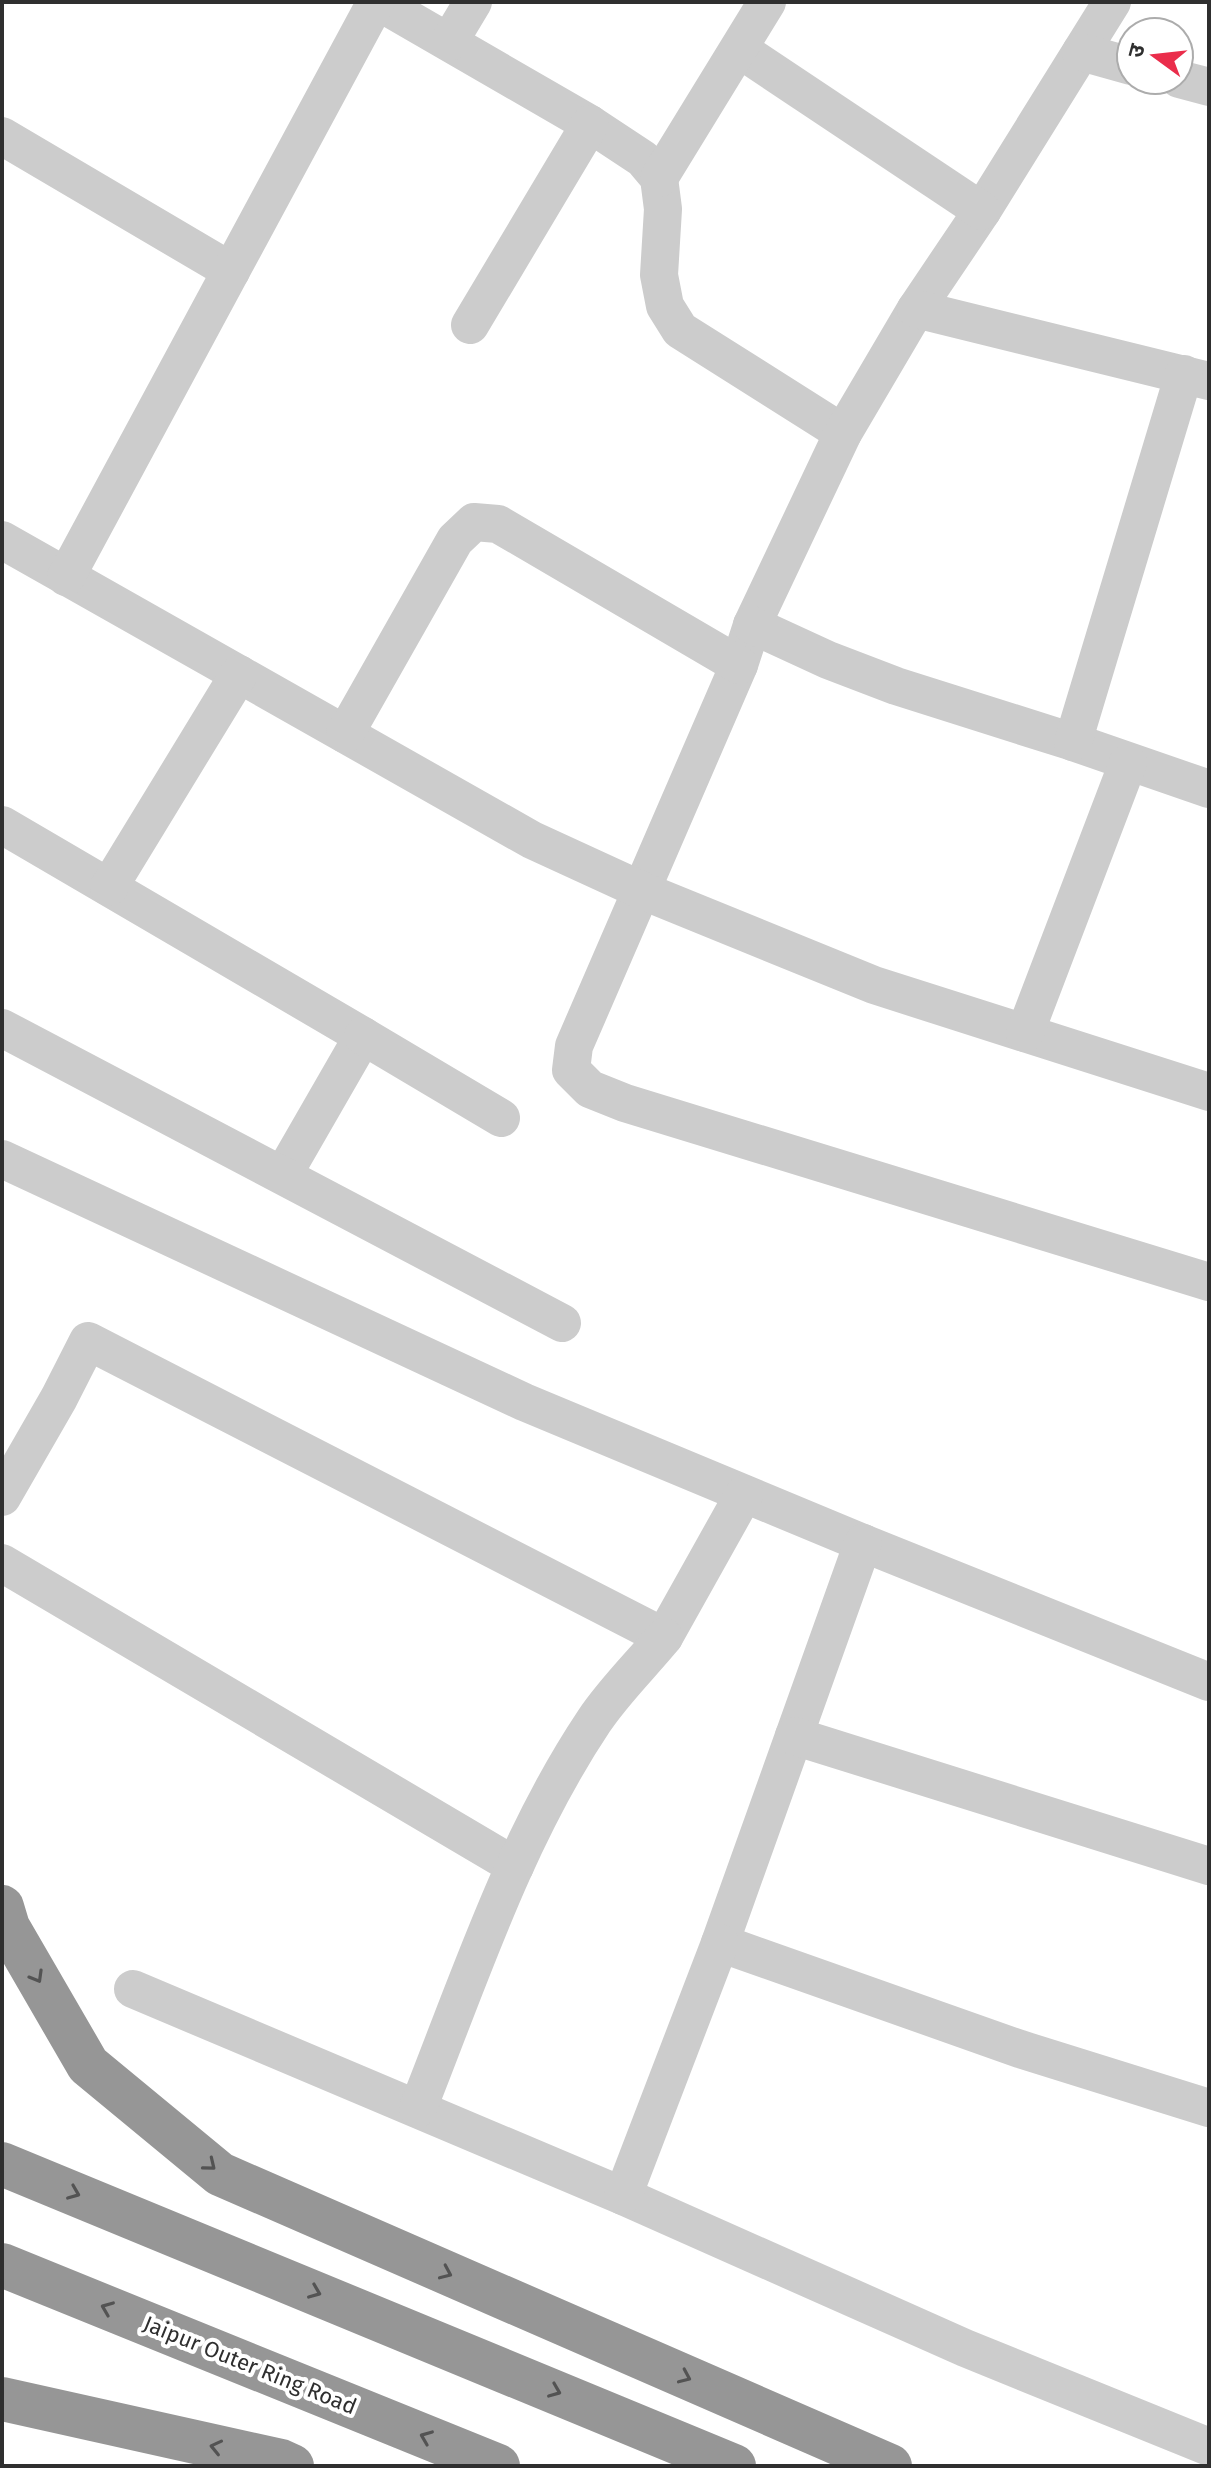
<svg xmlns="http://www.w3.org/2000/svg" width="1211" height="2468" font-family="'Fira Sans','Noto Sans Devanagari',sans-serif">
<rect width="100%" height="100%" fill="#fff"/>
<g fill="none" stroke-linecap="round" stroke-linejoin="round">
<!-- street -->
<g stroke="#ccc" stroke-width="38">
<path d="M379,2l211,122 53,35 16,19 4,31 -4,66 6,31 15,24 163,103"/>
<path d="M1112,2l-130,209 -66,98 -73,124 -91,192 -13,40 -165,381 -3,24 19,19 35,14 584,179"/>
<path d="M449,42l24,-40"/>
<path d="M739,49l243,162"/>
<path d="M1081,52l50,14"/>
<path d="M1179,79l30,8"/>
<path d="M2,136l229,135"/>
<path d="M659,178l108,-176"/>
<path d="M916,309l293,72"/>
<path d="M470,325l120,-201"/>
<path d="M2,540l530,300 111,51 231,94 335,107"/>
<path d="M66,577l310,-575"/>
<path d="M752,625l76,35 68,26 177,56 136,47"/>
<path d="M345,734l110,-194 19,-18 24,2 241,141"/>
<path d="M1073,742l111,-368"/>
<path d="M2,825l361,211 -80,139"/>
<path d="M109,887l130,-213"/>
<path d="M2,1028l560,295"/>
<path d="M1025,1033l103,-270"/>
<path d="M363,1036l138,82"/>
<path d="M2,1159l522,243 339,141 346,139"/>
<path d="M2,1497l57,-99 29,-57 576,296 80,-143"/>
<path d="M863,1543l-143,400 300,106 189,59"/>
<path d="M2,1563l513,303"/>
<path d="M794,1736l415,130"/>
<path d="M133,1989l490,207 342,152 244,99"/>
<path d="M418,2108c52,-131 97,-269 176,-387 20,-30 47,-56 70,-84"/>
<path d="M623,2196l97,-253"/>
</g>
<!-- highway -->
<g stroke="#969696" stroke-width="44">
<path d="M2,1907l6,20 80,138 132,109 670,292"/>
<path d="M2,2164l732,302"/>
<path d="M2,2265l496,201"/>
<path d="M2,2399l279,62 11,5"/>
</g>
</g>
<!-- one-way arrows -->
<defs><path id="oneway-chevron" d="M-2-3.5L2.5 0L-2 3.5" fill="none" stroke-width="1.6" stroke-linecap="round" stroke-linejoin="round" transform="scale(2)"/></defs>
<g stroke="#535353">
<use href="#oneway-chevron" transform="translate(37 1977) rotate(60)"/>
<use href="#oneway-chevron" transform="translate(210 2165) rotate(39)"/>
<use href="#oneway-chevron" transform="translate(74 2193) rotate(22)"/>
<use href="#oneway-chevron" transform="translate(446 2273) rotate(24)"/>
<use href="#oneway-chevron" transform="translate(315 2292) rotate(22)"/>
<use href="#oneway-chevron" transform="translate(107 2308) rotate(-158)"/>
<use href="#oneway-chevron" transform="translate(685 2377) rotate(24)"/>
<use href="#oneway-chevron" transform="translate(555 2391) rotate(22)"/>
<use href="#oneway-chevron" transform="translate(426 2437) rotate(-158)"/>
<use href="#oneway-chevron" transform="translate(216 2447) rotate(-167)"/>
</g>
<g text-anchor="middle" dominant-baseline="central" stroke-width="8" stroke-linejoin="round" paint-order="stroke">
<!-- street labels -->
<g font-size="22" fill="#2f2f2f" stroke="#fff">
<text transform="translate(250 2365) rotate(22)">Jaipur Outer Ring Road</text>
</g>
</g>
<!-- border -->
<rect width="1211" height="2468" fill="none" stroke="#2f2f2f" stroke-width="8"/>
<!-- north arrow -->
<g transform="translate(1155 56) rotate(285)"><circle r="38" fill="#ffffff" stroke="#acacac" stroke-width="2"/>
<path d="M0-6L14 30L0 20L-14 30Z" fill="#ea2d4b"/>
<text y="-12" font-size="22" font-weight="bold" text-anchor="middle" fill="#2f2f2f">उ</text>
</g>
</svg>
